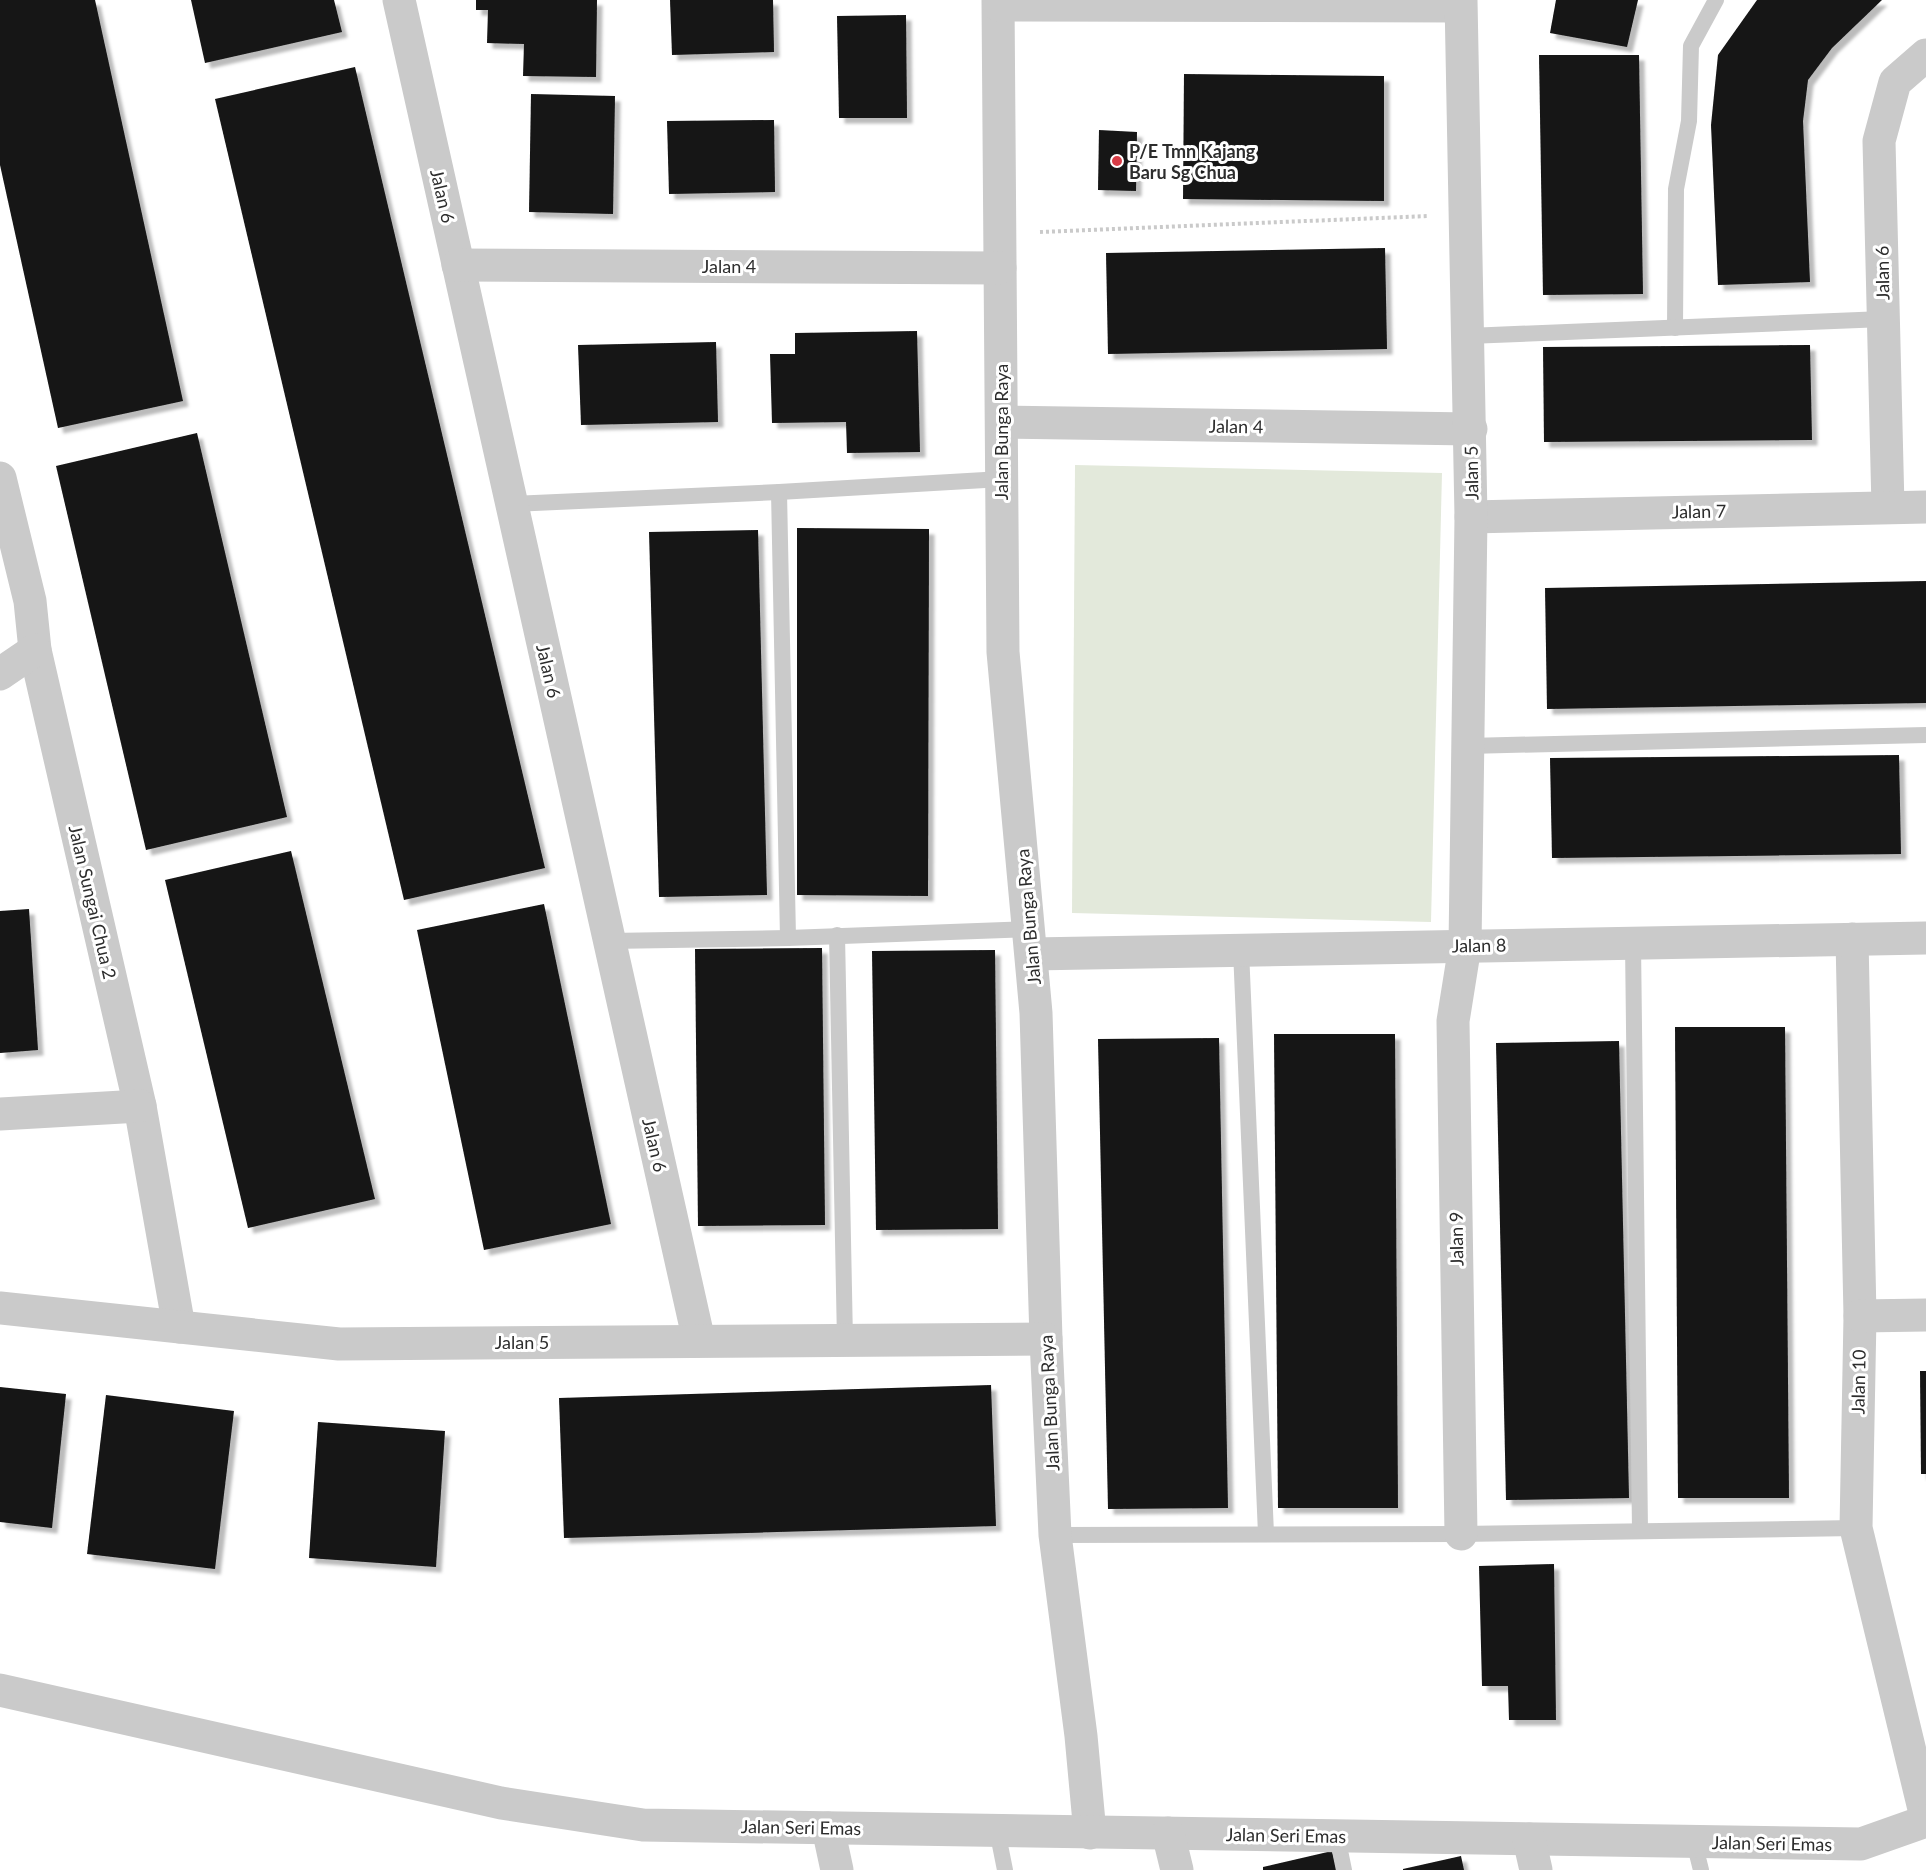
<svg xmlns="http://www.w3.org/2000/svg" width="1926" height="1870" font-family="Lato,sans-serif">
<defs>
<filter id="shadow"><feDropShadow dx="5.5" dy="5.5" stdDeviation="1.5" flood-color="#0004"/></filter>
</defs>
<rect width="100%" height="100%" fill="#fff"/>
<!-- green -->
<path fill="#e3e9db" d="M1075,465l367,8 -11,449 -359,-9z"/>
<!-- building -->
<g fill="#141414" filter="url(#shadow)">
<path d="M0,0h95l88,401 -125,27 -58,-263z"/>
<path d="M191,0h143l8,32 -137,31z"/>
<path d="M476,0h121l-1,77 -73,-1 1,-32 -37,-1 1,-33h-12z"/>
<path d="M670,0h103l1,52 -102,3z"/>
<path d="M1556,0h82l-11,47 -77,-14z"/>
<path d="M1757,0h125l-50,48 -24,32 -5,41 7,161 -92,3 -7,-160 7,-70z"/>
<path d="M906,15l1,103h-68l-2,-102z"/>
<path d="M1539,55h100l4,239 -100,1z"/>
<path d="M355,67l190,801 -141,32 -189,-801z"/>
<path d="M1184,74l200,2v125l-201,-2z"/>
<path d="M531,94l84,2 -2,118 -84,-2z"/>
<path d="M774,120l1,72 -106,2 -2,-73z"/>
<path d="M1099,130l38,2 -1,59 -38,-1z"/>
<path d="M1385,248l2,101 -279,5 -2,-101z"/>
<path d="M917,331l3,121 -73,1 -1,-31 -74,1 -2,-69h25v-21z"/>
<path d="M716,342l2,80 -137,3 -3,-80z"/>
<path d="M1810,345l2,95 -268,2 -1,-95z"/>
<path d="M197,433l90,384 -141,33 -90,-384z"/>
<path d="M797,528l132,1 -1,367 -131,-1z"/>
<path d="M758,530l9,365 -108,2 -10,-365z"/>
<path d="M1926,581v122l-379,6 -2,-121z"/>
<path d="M1899,755l2,99 -349,4 -2,-100z"/>
<path d="M291,851l84,348 -127,29 -83,-348z"/>
<path d="M544,904l67,320 -127,26 -67,-320z"/>
<path d="M29,909l9,141 -38,3v-142z"/>
<path d="M822,948l3,277 -127,1 -3,-277z"/>
<path d="M995,950l3,279 -122,1 -4,-279z"/>
<path d="M1675,1027h110l4,471h-111z"/>
<path d="M1274,1034h121l3,474h-120z"/>
<path d="M1219,1038l9,470 -120,1 -10,-470z"/>
<path d="M1619,1041l10,457 -123,2 -10,-457z"/>
<path d="M1920,1371h6v103h-5z"/>
<path d="M991,1385l5,141 -432,12 -5,-140z"/>
<path d="M0,1387l66,7 -14,134 -52,-6z"/>
<path d="M106,1395l128,16 -19,158 -128,-15z"/>
<path d="M318,1422l127,9 -9,136 -127,-9z"/>
<path d="M1554,1564l2,156h-47l-1,-34h-26l-3,-120z"/>
<path d="M1332,1851l5,19h-74v-3z"/>
<path d="M1461,1856l3,14h-61v-1z"/>
</g>
<g fill="none" stroke-linecap="round" stroke-linejoin="round">
<!-- path -->
<path stroke="#cacaca" stroke-width="4" stroke-dasharray="3 3" stroke-linecap="butt" d="M1040,232l388,-16"/>
<!-- service -->
<g stroke="#cacaca" stroke-width="16">
<path d="M1675,328l1,-139 13,-68 2,-75 25,-46"/>
<path d="M1468,336l416,-17"/>
<path d="M779,492l9,446"/>
<path d="M512,504l267,-12 223,-13"/>
<path d="M1468,746l458,-11"/>
<path d="M837,935l8,406"/>
<path d="M609,941l179,-3 241,-9"/>
<path d="M1633,943l7,588"/>
<path d="M1241,950l25,584"/>
<path d="M1055,1535l406,-1 395,-6"/>
<path d="M997,1830l8,40"/>
<path d="M1337,1836l7,34"/>
<path d="M1694,1842l7,28"/>
</g>
<!-- minor -->
<g stroke="#cacaca" stroke-width="33">
<path d="M399,0l300,1341"/>
<path d="M998,0l5,652 33,361 10,326 9,196 26,201 9,97"/>
<path d="M999,5l461,1"/>
<path d="M458,265l542,3"/>
<path d="M1002,422l469,7"/>
<path d="M0,478l30,123 5,49 105,456 39,221"/>
<path d="M1888,507l-9,-366 16,-59 31,-27"/>
<path d="M1471,517l455,-10"/>
<path d="M0,674l35,-24"/>
<path d="M1852,939l8,377 -4,212 70,289"/>
<path d="M1032,954l894,-16"/>
<path d="M0,1114l140,-8"/>
<path d="M0,1308l339,36 707,-5"/>
<path d="M1860,1316l66,-1"/>
<path d="M1461,1534l-8,-513 12,-75 6,-429 -10,-517"/>
<path d="M0,1690l501,113 142,22 1218,19 65,-23"/>
<path d="M828,1828l9,42"/>
<path d="M1168,1833l9,37"/>
<path d="M1529,1839l7,31"/>
</g>
</g>
<!-- markers -->
<circle fill="#d73c46" stroke="#fff" stroke-width="2" cx="1117" cy="161" r="6"/>
<g text-anchor="middle" dominant-baseline="central" stroke-width="6" stroke-linejoin="round" paint-order="stroke">
<!-- poi labels -->
<g font-size="18" font-weight="bold" fill="#2d2d2d" stroke="#fff" text-anchor="start">
<text x="1129" y="151">P/E Tmn Kajang<tspan x="1129" dy="21">Baru Sg Chua</tspan></text>
</g>
<!-- street labels -->
<g font-size="18" fill="#2d2d2d" stroke="#fff">
<text transform="translate(443 196) rotate(77)">Jalan 6</text>
<text x="729" y="266">Jalan 4</text>
<text transform="translate(1882 273) rotate(-91)">Jalan 6</text>
<text transform="translate(1236 426) rotate(1)">Jalan 4</text>
<text transform="translate(1001 432) rotate(-90)">Jalan Bunga Raya</text>
<text transform="translate(1471 473) rotate(-91)">Jalan 5</text>
<text transform="translate(1699 511) rotate(-1)">Jalan 7</text>
<text transform="translate(549 671) rotate(77)">Jalan 6</text>
<text transform="translate(93 902) rotate(77)">Jalan Sungai Chua 2</text>
<text transform="translate(1028 917) rotate(-95)">Jalan Bunga Raya</text>
<text transform="translate(1479 945) rotate(-1)">Jalan 8</text>
<text transform="translate(655 1145) rotate(77)">Jalan 6</text>
<text transform="translate(1456 1239) rotate(-91)">Jalan 9</text>
<text x="522" y="1342">Jalan 5</text>
<text transform="translate(1858 1382) rotate(-89)">Jalan 10</text>
<text transform="translate(1049 1403) rotate(-93)">Jalan Bunga Raya</text>
<text transform="translate(801 1827) rotate(1)">Jalan Seri Emas</text>
<text transform="translate(1286 1835) rotate(1)">Jalan Seri Emas</text>
<text transform="translate(1772 1843) rotate(1)">Jalan Seri Emas</text>
</g>
</g>
</svg>
